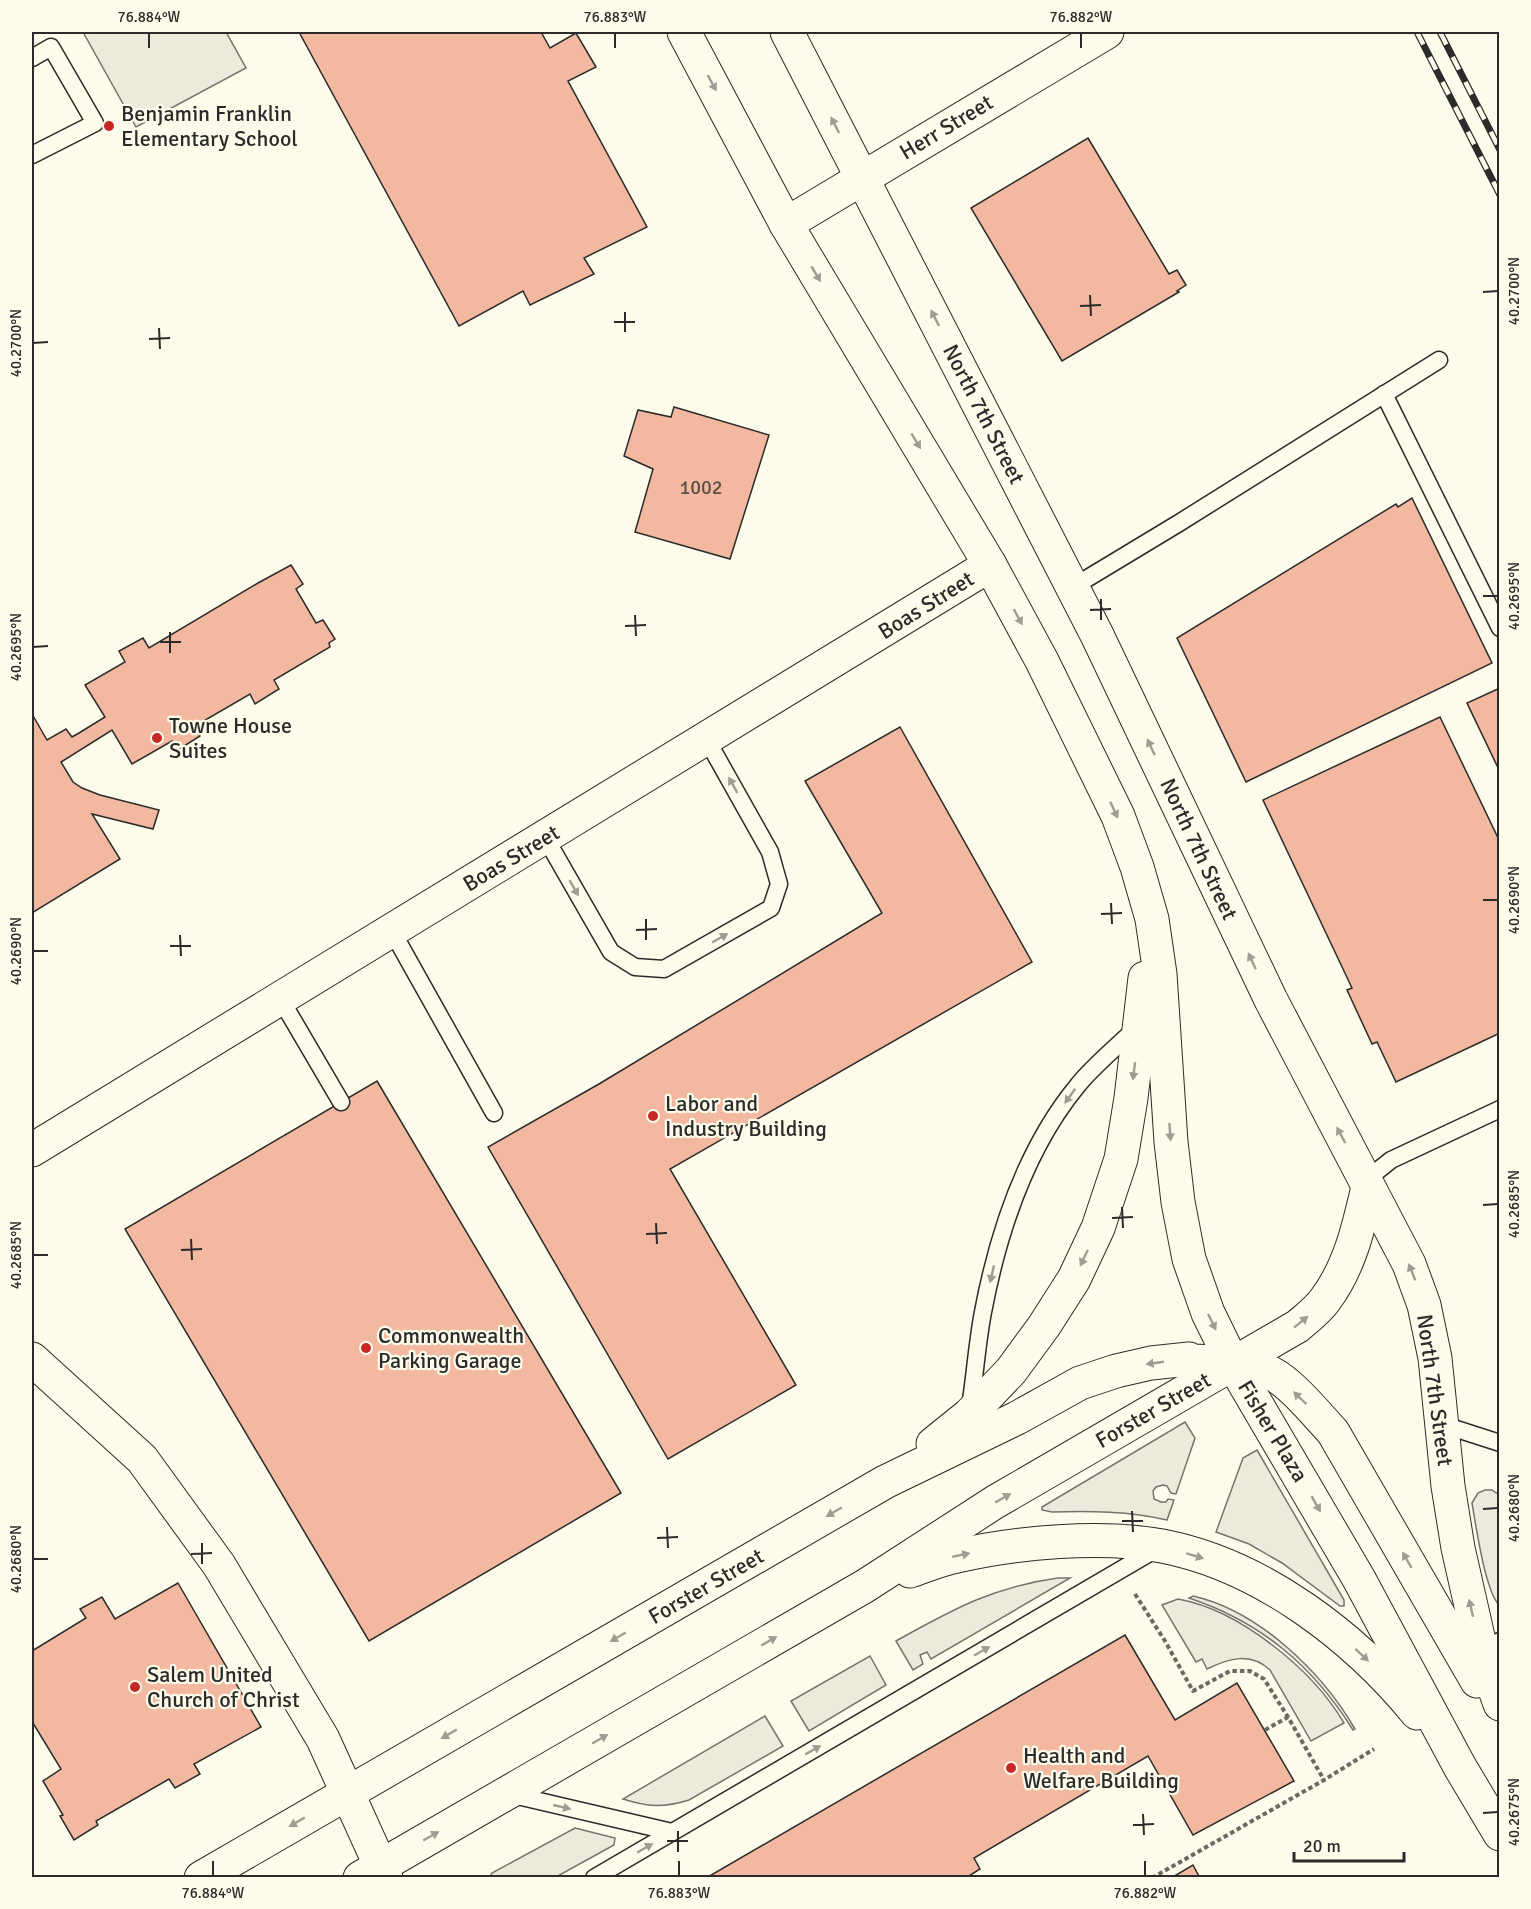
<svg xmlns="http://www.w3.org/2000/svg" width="1531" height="1909" font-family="Signika,sans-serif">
<rect width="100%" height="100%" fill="#fdfbea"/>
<!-- green -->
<g fill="#ecebdb" stroke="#74746e" stroke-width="1.5">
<path d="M83,32h143l20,36 -110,59z"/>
<path d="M1185,1422l10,16 -19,56 -5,-1 -4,-7 -4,-1 -7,2 -3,4 1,8 7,3h5l2,-3 6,1 -7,20c-39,-9 -76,-9 -115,-8l-10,-2v-3z"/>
<path d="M1257,1450l87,150v6h-4l-58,-43 -33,-19 -33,-12 27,-74z"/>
<path d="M1485,1490h7l7,5v110c-14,-15 -23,-79 -27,-102l6,-10z"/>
<path d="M1058,1578h12l-139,81 -4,-7 -7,3 3,9 -10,6 -17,-29c56,-31 96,-54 162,-63z"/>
<path d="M1193,1596c66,15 129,76 162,133l-2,1c-40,-64 -92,-108 -164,-132z"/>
<path d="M1178,1599c62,11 135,71 166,124l-33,18 -41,-71c-19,-18 -41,-12 -63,-1l-5,-10 -6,3 -34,-57z"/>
<path d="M870,1656l16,29 -77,46 -18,-30z"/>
<path d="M765,1716l18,30 -94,54c-26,8 -41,7 -66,-1z"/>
<path d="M575,1828l40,10 -1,7 -58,32h-66l2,-4z"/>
</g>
<!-- building -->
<g fill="#f2b8a0" stroke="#2b2b2b" stroke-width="1.5">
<path d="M299,32h242l9,16 26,-15 20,34 -28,14 79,146 -63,31 10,16 -64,31 -7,-14 -64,35z"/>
<path d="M1088,138l81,136 8,-4 9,15 -9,6 2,1 -117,69 -91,-153z"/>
<path d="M674,407l95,28 -39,124 -95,-27 18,-63 -29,-13 14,-46 33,7z"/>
<path d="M1412,498l80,165 -246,119 -69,-144 219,-134 2,3z"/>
<path d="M291,565l12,19 -7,5 20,34 7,-3 12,19 -6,4 1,4 -56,33 5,9 -24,15 -5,-10 -55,32 5,10 -22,14 -6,-9 -40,23 -20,-34 -51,32 12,20 9,6 18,7 59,15 -6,19 -61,-15 28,45 -88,54v-199l15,26 19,-11 6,8 7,-4 26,-16 -20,-32 40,-23 -6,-11 24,-13 6,10 109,-65z"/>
<path d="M1500,688v84l-33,-69z"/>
<path d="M1440,717l60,125v191l-104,49 -19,-40 -5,2 -25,-54 5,-2 -89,-188z"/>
<path d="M900,727l132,235 -362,207 126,216 -128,74 -180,-312 111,-63 283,-171 -77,-132z"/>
<path d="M377,1081l244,412 -252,148 -244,-412z"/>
<path d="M178,1583l83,144 -67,37 6,10 -25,14 -6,-9 -73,42 2,4 -24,15 -14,-24 3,-1 -20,-34 18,-12 -28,-46 -1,1v-73l54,-33 -6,-9 22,-12 13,22z"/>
<path d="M1125,1635l50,85 62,-37 57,98 -101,54 -45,-79 -174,102 6,11 -14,9h-260z"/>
<path d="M1193,1865l7,13h-29z"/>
</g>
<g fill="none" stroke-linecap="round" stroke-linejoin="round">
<defs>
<g id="lane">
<path d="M32,58l19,-11 44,76 -63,32"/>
<path d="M1384,394l116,234"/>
<path d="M1073,587l106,-64 260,-163"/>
<path d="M545,837l66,115 24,15 29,2 107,-61 8,-24 -9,-32 -63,-112"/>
<path d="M392,931l102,182"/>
<path d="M280,998l61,104"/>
<path d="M1368,1187l8,-15 15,-12 109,-51"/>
<path d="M970,1407c5,-31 7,-64 13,-95 15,-79 43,-164 95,-227 17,-21 40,-39 59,-58"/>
<path d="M1441,1424l59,19"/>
<path d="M1476,1652l24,-11"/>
<path d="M509,1794l163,38"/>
<path d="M594,1878l564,-330"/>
</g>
<path id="street" d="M32,1150l958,-585"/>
<path id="secondary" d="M32,1359l110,100 77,106 104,174 63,139"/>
<g id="primary">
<path d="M684,32l102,192 204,341 52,96 76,155 19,51 15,52 8,55 11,168 7,60 11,57 19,54 25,51 126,215 101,188 40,67"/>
<path d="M787,32l310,603 174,365 138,264 15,41 11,53 13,128 10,62 23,102 19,54"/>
<path d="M786,224l321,-192"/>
<path d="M933,1444l36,-29 42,-44 33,-45 30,-47 24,-51 23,-69 10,-61 14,-120"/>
<path d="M910,1571c15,-5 31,-12 47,-15 59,-14 145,-21 205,-10 99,19 192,90 255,167"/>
<path d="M201,1878l684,-396 132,-64 63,-35 36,-12 35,-8 38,-4 2,2c24,1 50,1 73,9 23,7 52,44 69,62l144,249"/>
<path d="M360,1878l505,-292 130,-84 303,-176c9,-8 20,-16 27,-26 25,-33 34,-74 43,-113"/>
</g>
</defs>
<!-- lane casing -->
<use href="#lane" stroke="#2b2b2b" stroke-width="19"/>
<!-- street casing -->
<use href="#street" stroke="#2b2b2b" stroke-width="35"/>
<!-- secondary casing -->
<use href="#secondary" stroke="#2b2b2b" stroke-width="35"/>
<!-- primary casing -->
<use href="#primary" stroke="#2b2b2b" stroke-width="35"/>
<!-- path -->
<g stroke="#6a6964" stroke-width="4" stroke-dasharray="4.5 3" stroke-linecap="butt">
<path d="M1135,1594l30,47 28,50 37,-20h20l14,8 24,38 36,63"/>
<path d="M1265,1730l23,-13"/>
<path d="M1152,1878l172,-98 50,-31"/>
</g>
<!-- lane -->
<use href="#lane" stroke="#fdfbea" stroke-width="16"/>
<!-- street -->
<use href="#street" stroke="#fdfbea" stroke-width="33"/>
<!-- secondary -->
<use href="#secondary" stroke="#fdfbea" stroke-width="33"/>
<!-- primary -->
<use href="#primary" stroke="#fdfbea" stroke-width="33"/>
<defs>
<g id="rail">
<path d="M1417,32l83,163"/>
<path d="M1440,32l60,118"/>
</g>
</defs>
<!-- rail casing -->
<use href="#rail" stroke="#2b2b2b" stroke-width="7"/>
<!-- rail -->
<use href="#rail" stroke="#fdfbea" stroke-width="4.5" stroke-dasharray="14" stroke-linecap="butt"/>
</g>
<!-- one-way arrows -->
<defs><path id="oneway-solid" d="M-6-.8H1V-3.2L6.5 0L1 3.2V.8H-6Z" transform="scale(1.5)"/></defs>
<g fill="#9e9d94">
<use href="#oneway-solid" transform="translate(712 83) rotate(62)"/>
<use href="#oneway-solid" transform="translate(835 125) rotate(-117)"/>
<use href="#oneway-solid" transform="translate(816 274) rotate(59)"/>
<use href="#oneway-solid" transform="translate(935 318) rotate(-117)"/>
<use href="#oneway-solid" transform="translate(916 441) rotate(59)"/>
<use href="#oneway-solid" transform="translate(1018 617) rotate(62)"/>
<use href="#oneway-solid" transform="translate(1151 747) rotate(-115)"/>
<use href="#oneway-solid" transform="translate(733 785) rotate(-119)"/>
<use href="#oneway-solid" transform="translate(1114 810) rotate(65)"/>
<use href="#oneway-solid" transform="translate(574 888) rotate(60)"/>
<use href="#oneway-solid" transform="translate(720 938) rotate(-30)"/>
<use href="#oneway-solid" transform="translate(1252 961) rotate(-115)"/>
<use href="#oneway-solid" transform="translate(1134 1071) rotate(97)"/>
<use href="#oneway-solid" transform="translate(1070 1096) rotate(126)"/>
<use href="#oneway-solid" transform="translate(1170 1132) rotate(86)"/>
<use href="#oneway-solid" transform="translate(1341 1135) rotate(-118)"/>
<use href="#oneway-solid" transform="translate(1084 1258) rotate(115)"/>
<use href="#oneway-solid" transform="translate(1412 1272) rotate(-112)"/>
<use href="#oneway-solid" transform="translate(992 1274) rotate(103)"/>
<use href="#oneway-solid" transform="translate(1212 1322) rotate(64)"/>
<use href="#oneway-solid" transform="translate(1301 1322) rotate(-39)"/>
<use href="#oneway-solid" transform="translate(1155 1363) rotate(172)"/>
<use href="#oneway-solid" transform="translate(1300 1398) rotate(-136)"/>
<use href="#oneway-solid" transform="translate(1003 1498) rotate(-30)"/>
<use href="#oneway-solid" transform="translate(1316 1504) rotate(60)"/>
<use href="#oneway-solid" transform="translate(834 1512) rotate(150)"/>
<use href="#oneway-solid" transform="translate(961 1555) rotate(-12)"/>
<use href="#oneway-solid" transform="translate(1195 1556) rotate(17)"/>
<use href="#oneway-solid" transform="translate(1407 1560) rotate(-120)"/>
<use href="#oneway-solid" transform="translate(1471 1608) rotate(-103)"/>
<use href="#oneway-solid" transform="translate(618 1637) rotate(150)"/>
<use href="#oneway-solid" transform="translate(769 1641) rotate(-30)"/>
<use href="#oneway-solid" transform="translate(982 1651) rotate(-30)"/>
<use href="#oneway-solid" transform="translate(1362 1655) rotate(43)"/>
<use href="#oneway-solid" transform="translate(449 1734) rotate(150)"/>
<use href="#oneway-solid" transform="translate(600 1739) rotate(-30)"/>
<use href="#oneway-solid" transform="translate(813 1750) rotate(-30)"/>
<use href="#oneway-solid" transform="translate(562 1807) rotate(13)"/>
<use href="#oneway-solid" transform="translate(297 1822) rotate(150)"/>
<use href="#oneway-solid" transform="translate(431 1836) rotate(-30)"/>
<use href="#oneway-solid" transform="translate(645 1848) rotate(-30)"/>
</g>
<!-- ticks -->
<path fill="none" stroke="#2b2b2b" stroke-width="2" d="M149,33v15M615,33v15M1081,33v15M1483,292l15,-1M1090,295l1,21M1080,306l21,-1M625,312v20M614,322h21M159,328l1,21M149,339l21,-1M33,343l15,-1M1483,596h15M1101,599v21M1090,610l21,-1M635,615l1,21M625,626l21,-1M170,632v21M160,642h21M33,647l15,-1M1483,900h15M1111,903l1,21M1101,914l21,-1M646,919v21M636,930l21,-1M180,935l1,21M170,946h21M33,951h15M1483,1205l15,-1M1122,1207l1,21M1112,1218l21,-1M656,1223l1,21M646,1234l21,-1M191,1239l1,21M181,1250l21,-1M33,1255h15M1483,1509l15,-1M1132,1511l1,21M1122,1521h21M667,1527l1,21M657,1538l21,-1M202,1543v21M191,1554l21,-1M33,1559h15M1483,1813l15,-1M1143,1814l1,21M1133,1825l21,-1M678,1831v21M667,1841h21M213,1861v15M679,1861v15M1145,1861v15"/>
<!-- markers -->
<g fill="#c62828" stroke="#fdfbea" stroke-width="2">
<circle cx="109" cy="126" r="6"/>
<circle cx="157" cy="738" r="6"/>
<circle cx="653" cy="1116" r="6"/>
<circle cx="366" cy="1348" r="6"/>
<circle cx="135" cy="1687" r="6"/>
<circle cx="1011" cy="1768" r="6"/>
</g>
<g text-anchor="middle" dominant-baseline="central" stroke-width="4.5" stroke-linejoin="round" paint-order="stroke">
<!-- number labels -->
<g font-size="20" fill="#5d4e48">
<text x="701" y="487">1002</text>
</g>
<!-- poi labels -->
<g font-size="22" fill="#2b2b2b" stroke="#fdfbea" text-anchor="start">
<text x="121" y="113">Benjamin Franklin<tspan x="121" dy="25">Elementary School</tspan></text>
<text x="169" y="725">Towne House<tspan x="169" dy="25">Suites</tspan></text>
<text x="665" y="1103">Labor and<tspan x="665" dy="25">Industry Building</tspan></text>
<text x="378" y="1335">Commonwealth<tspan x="378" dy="25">Parking Garage</tspan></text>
<text x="147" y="1674">Salem United<tspan x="147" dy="25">Church of Christ</tspan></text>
<text x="1023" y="1755">Health and<tspan x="1023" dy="25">Welfare Building</tspan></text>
</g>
<!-- street labels -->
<g font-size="22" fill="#2b2b2b" stroke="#fdfbea">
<text transform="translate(946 127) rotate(-31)">Herr Street</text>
<text transform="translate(984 414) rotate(63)">North 7th Street</text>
<text transform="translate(926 605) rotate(-32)">Boas Street</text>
<text transform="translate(1199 849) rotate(65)">North 7th Street</text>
<text transform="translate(511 858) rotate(-31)">Boas Street</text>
<text transform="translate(1435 1390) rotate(82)">North 7th Street</text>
<text transform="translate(1153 1410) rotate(-30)">Forster Street</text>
<text transform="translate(1273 1431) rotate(59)">Fisher Plaza</text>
<text transform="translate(706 1586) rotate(-30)">Forster Street</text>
</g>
</g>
<!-- border -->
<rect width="1531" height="1909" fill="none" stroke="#fdfbea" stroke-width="66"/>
<!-- scale -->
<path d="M1294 1852v9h110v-9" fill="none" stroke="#2b2b2b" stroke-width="3"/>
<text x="1303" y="1852" font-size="18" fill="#2b2b2b" stroke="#fdfbea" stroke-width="4.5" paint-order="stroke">20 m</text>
<rect x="33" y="33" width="1465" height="1843" fill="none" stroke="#2b2b2b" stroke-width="2"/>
<g font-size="15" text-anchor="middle" fill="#2b2b2b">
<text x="149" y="22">76.884°W</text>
<text x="615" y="22">76.883°W</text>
<text x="1081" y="22">76.882°W</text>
<text transform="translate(1514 291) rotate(-90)" y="5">40.2700°N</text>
<text transform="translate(16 343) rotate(-90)" y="5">40.2700°N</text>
<text transform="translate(1514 596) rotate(-90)" y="5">40.2695°N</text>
<text transform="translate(16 647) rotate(-90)" y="5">40.2695°N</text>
<text transform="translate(1514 900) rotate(-90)" y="5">40.2690°N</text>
<text transform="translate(16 951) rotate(-90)" y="5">40.2690°N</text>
<text transform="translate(1514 1204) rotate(-90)" y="5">40.2685°N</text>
<text transform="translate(16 1255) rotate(-90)" y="5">40.2685°N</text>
<text transform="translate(1514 1508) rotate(-90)" y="5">40.2680°N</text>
<text transform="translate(16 1559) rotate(-90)" y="5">40.2680°N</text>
<text transform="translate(1514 1812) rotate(-90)" y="5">40.2675°N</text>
<text x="213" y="1898">76.884°W</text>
<text x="679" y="1898">76.883°W</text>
<text x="1145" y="1898">76.882°W</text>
</g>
</svg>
